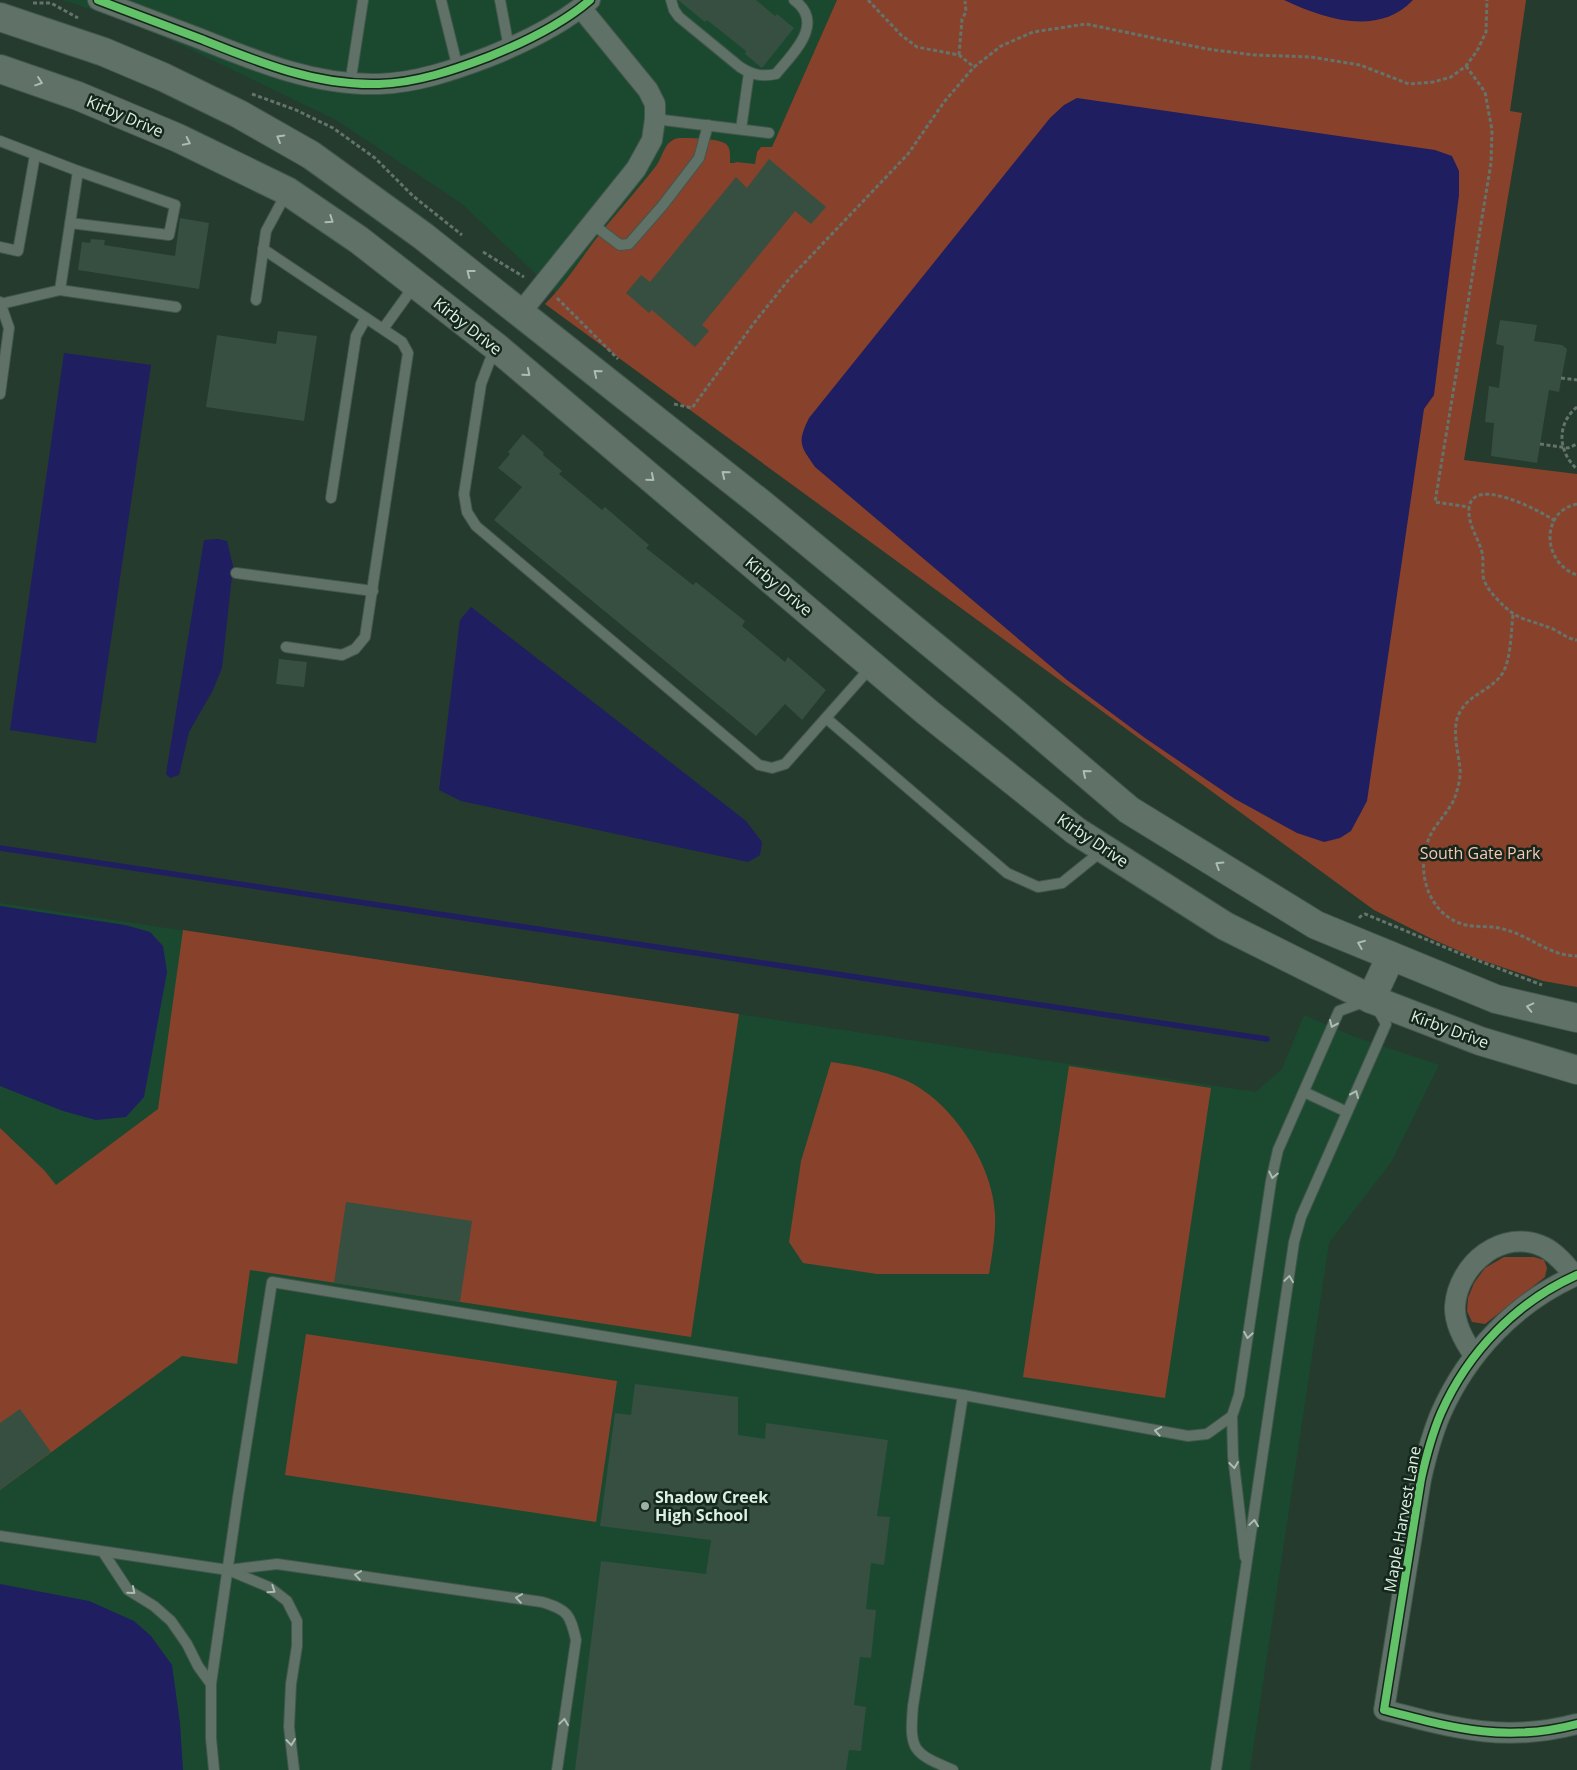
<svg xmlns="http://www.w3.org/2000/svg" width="1577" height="1770" font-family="'Open Sans',sans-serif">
<rect width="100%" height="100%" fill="#243b2e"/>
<!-- built -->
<g fill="#1a4930">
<path d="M63,0h774l-65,147 -11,1 -4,4 -1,13 -20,-3 -2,1h-4v-10l-10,-12 -41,-3 -6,1 -4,3 -12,23 -55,66 -46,62 -95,-90 -125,-83 -157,-76 -62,-26z"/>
<path d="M0,903l1256,189 26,-23 22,-54 51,22 84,28 -47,96 -63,82 -79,527h-1250z"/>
</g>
<!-- green -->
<g fill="#88422b">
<path d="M837,0h689l-16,111 12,2 -58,347 113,14v513l-34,-6 -68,-23 -43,-19 -58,-29 -829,-606c22,-22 38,-49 57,-73 18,-22 37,-43 54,-65 8,-11 8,-26 23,-28 10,0 39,0 47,6 5,4 4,12 4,19h4l2,-1 19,2 2,-12 4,-5h11z"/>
<path d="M183,930l556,84 -48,323 -441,-67 -13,94 -55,-8 -182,134v-362l44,42 12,15 102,-76z"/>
<path d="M831,1062c26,4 50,8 74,18 46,20 88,84 90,134 1,19 -3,41 -6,60h-112l-74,-11 -14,-21 12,-81z"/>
<path d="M1069,1066l142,22 -46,310 -142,-21z"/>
<path d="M1504,1257h30l10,3 3,8 -2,9 -60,47 -13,-2 -5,-11 1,-13 6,-15 11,-15z"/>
<path d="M306,1334l311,47 -21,141 -311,-47z"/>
</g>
<!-- water -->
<g fill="#1f1e60">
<path d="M1284,0h129c-35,37 -89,19 -129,0z"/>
<path d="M1077,98l358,52 17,6 7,15v24l-25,200 -10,14 -57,392 -16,30 -11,7 -16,4 -27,-9 -62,-34 -90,-61 -78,-58 -252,-213c-15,-22 -18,-24 -6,-49l241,-300 14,-13z"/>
<path d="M64,353l87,12 -55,378 -86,-13z"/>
<path d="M218,539l9,2 6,25 -11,102 -9,22 -24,42 -10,43 -9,3 -4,-4 38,-234z"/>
<path d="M471,607l275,214 16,21 -2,13 -12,7 -287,-61 -22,-11 21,-170z"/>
<path d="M0,906l125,19 25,7 13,14 4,26 -23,125 -18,20 -30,3 -33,-9 -63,-25z"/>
<path d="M0,1584l89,17 45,20 17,15 21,29 8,58 3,47h-183z"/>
</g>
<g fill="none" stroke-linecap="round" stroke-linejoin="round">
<!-- stream -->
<path stroke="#1f1e60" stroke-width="5.5" d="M0,848l1267,191"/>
</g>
<!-- building -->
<g fill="#364f41">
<path d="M678,0h78l19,16 2,-2 17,14 -32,40 -17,-14 1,-3 -39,-31 -2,2z"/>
<path d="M769,159l57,48 -15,17 -16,-13 -93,114 7,6 -14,16 -43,-37 -3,3 -23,-20 15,-18 9,7 86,-105 11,11z"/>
<path d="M180,218l29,5 -10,66 -121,-19 4,-28 8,1 1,-4 14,1 -1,5 71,11z"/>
<path d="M1500,320l37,5 -3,16 28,4 5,4 -8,43 -10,-2 -12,73 -46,-7 3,-33 -9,-1 4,-36 10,2 5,-42 -8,-2z"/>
<path d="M278,331l39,5 -13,85 -98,-14 11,-72 59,9z"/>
<path d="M523,434l21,19 -1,2 19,16 -3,3 43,36 3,-3 44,38 -3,3 47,37 3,-3 49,39 -3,5 43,36 3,-5 38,33 -24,30 -17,-16 -29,32 -262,-216 28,-33 -24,-19 12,-14 -2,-2z"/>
<path d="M279,659l28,3 -3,25 -28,-3z"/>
<path d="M346,1202l126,19 -12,81 -126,-19z"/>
<path d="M635,1384l103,13v38l27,4 1,-16 122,17 -11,76 13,1 -6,48 -13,-2 -5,46 10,1 -5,48 -11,-1 -6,48 12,2 -5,44 -12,-1 -3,20h-271l26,-209 105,13 5,-34 -111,-14 15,-113 16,2z"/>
<path d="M20,1409l31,43 -51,38v-67z"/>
</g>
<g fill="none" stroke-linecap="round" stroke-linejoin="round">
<defs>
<g id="lane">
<path d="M441,0l17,69"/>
<path d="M500,0l9,48"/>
<path d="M671,0l3,10 5,7 61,50c12,8 22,10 36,7 17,-21 50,-51 18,-74"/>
<path d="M350,84l13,-84"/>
<path d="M655,119l114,14"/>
<path d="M741,129l8,-56"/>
<path d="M0,141l78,30"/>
<path d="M591,223l29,22 9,-1 34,-39 36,-47 9,-33"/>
<path d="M0,247l18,4 17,-96"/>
<path d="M263,249l139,93 6,11 -43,284 -10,12 -13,6 -56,-8"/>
<path d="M60,290l116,17"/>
<path d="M256,300l10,-69 21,-39"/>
<path d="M0,302l9,26 -9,66"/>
<path d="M1,304l59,-14 18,-119 97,34 -6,30 -99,-12"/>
<path d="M383,329l31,-43"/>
<path d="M495,347l-14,37 -17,110 3,18 9,14 283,239 13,3 13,-4 86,-97"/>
<path d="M331,498l25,-162 10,-18"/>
<path d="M236,573l137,18"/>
<path d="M826,718l181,155 31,14 24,-4 41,-33"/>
<path d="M1304,1092l43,20"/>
<path d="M1232,1416l1,40 12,101"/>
<path d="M0,1536l228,34 41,17 18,14 10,20v25l-6,38 -2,43 5,43"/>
<path d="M103,1552l25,38 26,16 17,15 16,23 11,22 13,18"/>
<path d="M228,1570l49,-6 265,38c26,8 28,12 34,38l-19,130"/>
<path d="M214,1770l-3,-32v-54l27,-187 34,-215 691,113"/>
<path d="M953,1770c-40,-17 -44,-19 -40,-64l50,-311 225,41 19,-2 25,-18 7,-21 32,-214 7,-31 61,-139 27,-10"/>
<path d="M1216,1770l78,-528 7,-25 85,-193 -10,-18"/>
</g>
<g id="street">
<path d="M98,0c34,13 69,26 103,39 57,23 115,47 178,45 37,-1 75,-14 109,-27 35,-14 73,-32 102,-57"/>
<path d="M521,312l115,-143 16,-29 3,-21v-15l-7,-14 -67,-82"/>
<path d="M1577,1275c-61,27 -109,77 -136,138 -9,21 -15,44 -20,66l-37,231c69,18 121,33 193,14"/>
<path d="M1474,1355c-10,-14 -20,-31 -19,-49 3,-42 48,-79 89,-59 12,6 22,18 31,29"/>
</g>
<g id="secondary">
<path d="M0,17l104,35 59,25 76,37 72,41 112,81 340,269 251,207 115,98 187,115 180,74 81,19"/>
<path d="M0,69l78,27 100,42 109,53 72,49 136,106 432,366 149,119 149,95 146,73 109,42 97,29"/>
<path d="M1371,999l20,-43"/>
</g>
</defs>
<!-- lane casing -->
<use href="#lane" stroke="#43564b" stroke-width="12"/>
<!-- street casing -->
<use href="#street" stroke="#43564b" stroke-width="22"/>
<!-- secondary casing -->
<use href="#secondary" stroke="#43564b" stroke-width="30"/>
<!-- path -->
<g stroke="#65736a" stroke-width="3" stroke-dasharray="4 2.5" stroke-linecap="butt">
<path d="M868,0l33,35 16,12 42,8 15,12 27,-21 32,-14 53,-8 121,25 47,6 57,2 49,8 49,19 24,-2 18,-5 15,-11 11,-15 9,-19 1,-32"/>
<path d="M33,3h18l27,15"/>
<path d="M959,55l3,-36 4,-7 -1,-11"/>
<path d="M1466,66l19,26 7,38 -1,33 -56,339 34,5"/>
<path d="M252,94l44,16 37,18 42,30 38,38 49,39"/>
<path d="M483,252l41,25"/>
<path d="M557,298l61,61"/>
<path d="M1561,378l16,2"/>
<path d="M674,404l18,4 62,-85 36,-45 118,-124 36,-52 30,-35"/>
<path d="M1577,407c-21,17 -19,45 0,62"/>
<path d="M1540,444l28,4 9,-4"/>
<path d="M1577,504c-36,7 -36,58 0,71"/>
<path d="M1555,521c-14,-10 -84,-47 -86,-12 -1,15 8,27 12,40 4,11 0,21 3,31 2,6 8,14 13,19 21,23 29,19 56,30 8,4 15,10 24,11"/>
<path d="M1513,615c-2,16 -2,46 -11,59 -13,19 -37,20 -45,45 -4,15 1,33 3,49 1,9 -2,20 -5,29 -5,13 -16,23 -23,35 -18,32 -7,80 30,92 13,4 28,1 41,5 26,6 46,27 74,27"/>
<path d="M1359,918l2,-2 4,-2 96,40 81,31"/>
</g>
<!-- lane -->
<use href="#lane" stroke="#607167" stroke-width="10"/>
<!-- street -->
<use href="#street" stroke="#607167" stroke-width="20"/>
<!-- secondary -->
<use href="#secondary" stroke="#607167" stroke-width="28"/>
<defs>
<g id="cycleway">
<path d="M98,0c34,13 69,26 103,39 57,23 115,47 178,45 37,-1 75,-14 109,-27 35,-14 73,-32 102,-57"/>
<path d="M1577,1275c-61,27 -109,77 -136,138 -9,21 -15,44 -20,66l-37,231c69,18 121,33 193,14"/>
</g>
</defs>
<!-- cycleway casing -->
<use href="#cycleway" stroke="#15261b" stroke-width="11"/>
<!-- cycleway -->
<use href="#cycleway" stroke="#61c268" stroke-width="8"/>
</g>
<!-- one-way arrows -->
<defs><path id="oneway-chevron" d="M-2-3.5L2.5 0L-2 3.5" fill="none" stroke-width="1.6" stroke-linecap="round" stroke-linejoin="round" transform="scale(1.25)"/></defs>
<g stroke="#aabeb1">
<use href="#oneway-chevron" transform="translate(39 82) rotate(19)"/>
<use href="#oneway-chevron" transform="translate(280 138) rotate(-150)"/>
<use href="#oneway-chevron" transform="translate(187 142) rotate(26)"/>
<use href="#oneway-chevron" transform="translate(330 220) rotate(34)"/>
<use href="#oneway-chevron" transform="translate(470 273) rotate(-142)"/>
<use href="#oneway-chevron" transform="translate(527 373) rotate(40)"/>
<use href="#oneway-chevron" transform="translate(597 373) rotate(-141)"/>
<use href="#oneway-chevron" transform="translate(725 474) rotate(-141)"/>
<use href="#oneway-chevron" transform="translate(651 478) rotate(40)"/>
<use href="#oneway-chevron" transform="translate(1086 773) rotate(-140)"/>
<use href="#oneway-chevron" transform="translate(1219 865) rotate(-148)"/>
<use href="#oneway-chevron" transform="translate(1361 944) rotate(-158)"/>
<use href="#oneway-chevron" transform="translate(1530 1007) rotate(-167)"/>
<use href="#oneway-chevron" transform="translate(1333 1024) rotate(114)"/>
<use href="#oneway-chevron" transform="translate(1355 1094) rotate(-66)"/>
<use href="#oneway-chevron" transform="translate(1273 1175) rotate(102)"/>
<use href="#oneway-chevron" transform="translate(1289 1279) rotate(-82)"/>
<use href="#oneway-chevron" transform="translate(1248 1335) rotate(99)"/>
<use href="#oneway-chevron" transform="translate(1158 1431) rotate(-170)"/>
<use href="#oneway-chevron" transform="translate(1234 1465) rotate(83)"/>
<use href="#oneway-chevron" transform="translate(1254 1523) rotate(-82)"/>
<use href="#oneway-chevron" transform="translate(358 1575) rotate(-172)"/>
<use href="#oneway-chevron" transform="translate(272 1590) rotate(34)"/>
<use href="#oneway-chevron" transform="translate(132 1591) rotate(40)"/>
<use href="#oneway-chevron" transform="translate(519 1598) rotate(-172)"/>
<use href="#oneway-chevron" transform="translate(564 1722) rotate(-82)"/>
<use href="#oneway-chevron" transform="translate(291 1742) rotate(84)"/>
</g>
<!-- markers -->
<circle fill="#9bb1a3" stroke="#15261b" stroke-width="2" cx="645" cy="1506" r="5"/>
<g text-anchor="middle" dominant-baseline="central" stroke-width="5" stroke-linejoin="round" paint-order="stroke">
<!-- street labels -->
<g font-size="16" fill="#dbf1e2" stroke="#15261b">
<text transform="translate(125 116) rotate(23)">Kirby Drive</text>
<text transform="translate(468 326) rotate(38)">Kirby Drive</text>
<text transform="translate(779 586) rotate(40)">Kirby Drive</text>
<text transform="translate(1093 840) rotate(34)">Kirby Drive</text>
<text transform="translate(1450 1029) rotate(20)">Kirby Drive</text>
<text transform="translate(1402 1519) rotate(-80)">Maple Harvest Lane</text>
</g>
<!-- park labels -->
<g font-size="16" fill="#f9c6b7" stroke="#15261b">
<text x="1480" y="853">South Gate Park</text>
</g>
<!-- poi labels -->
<g font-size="16" font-weight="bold" fill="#dbf1e2" stroke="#15261b" text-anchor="start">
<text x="655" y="1497">Shadow Creek<tspan x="655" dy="18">High School</tspan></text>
</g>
</g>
</svg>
